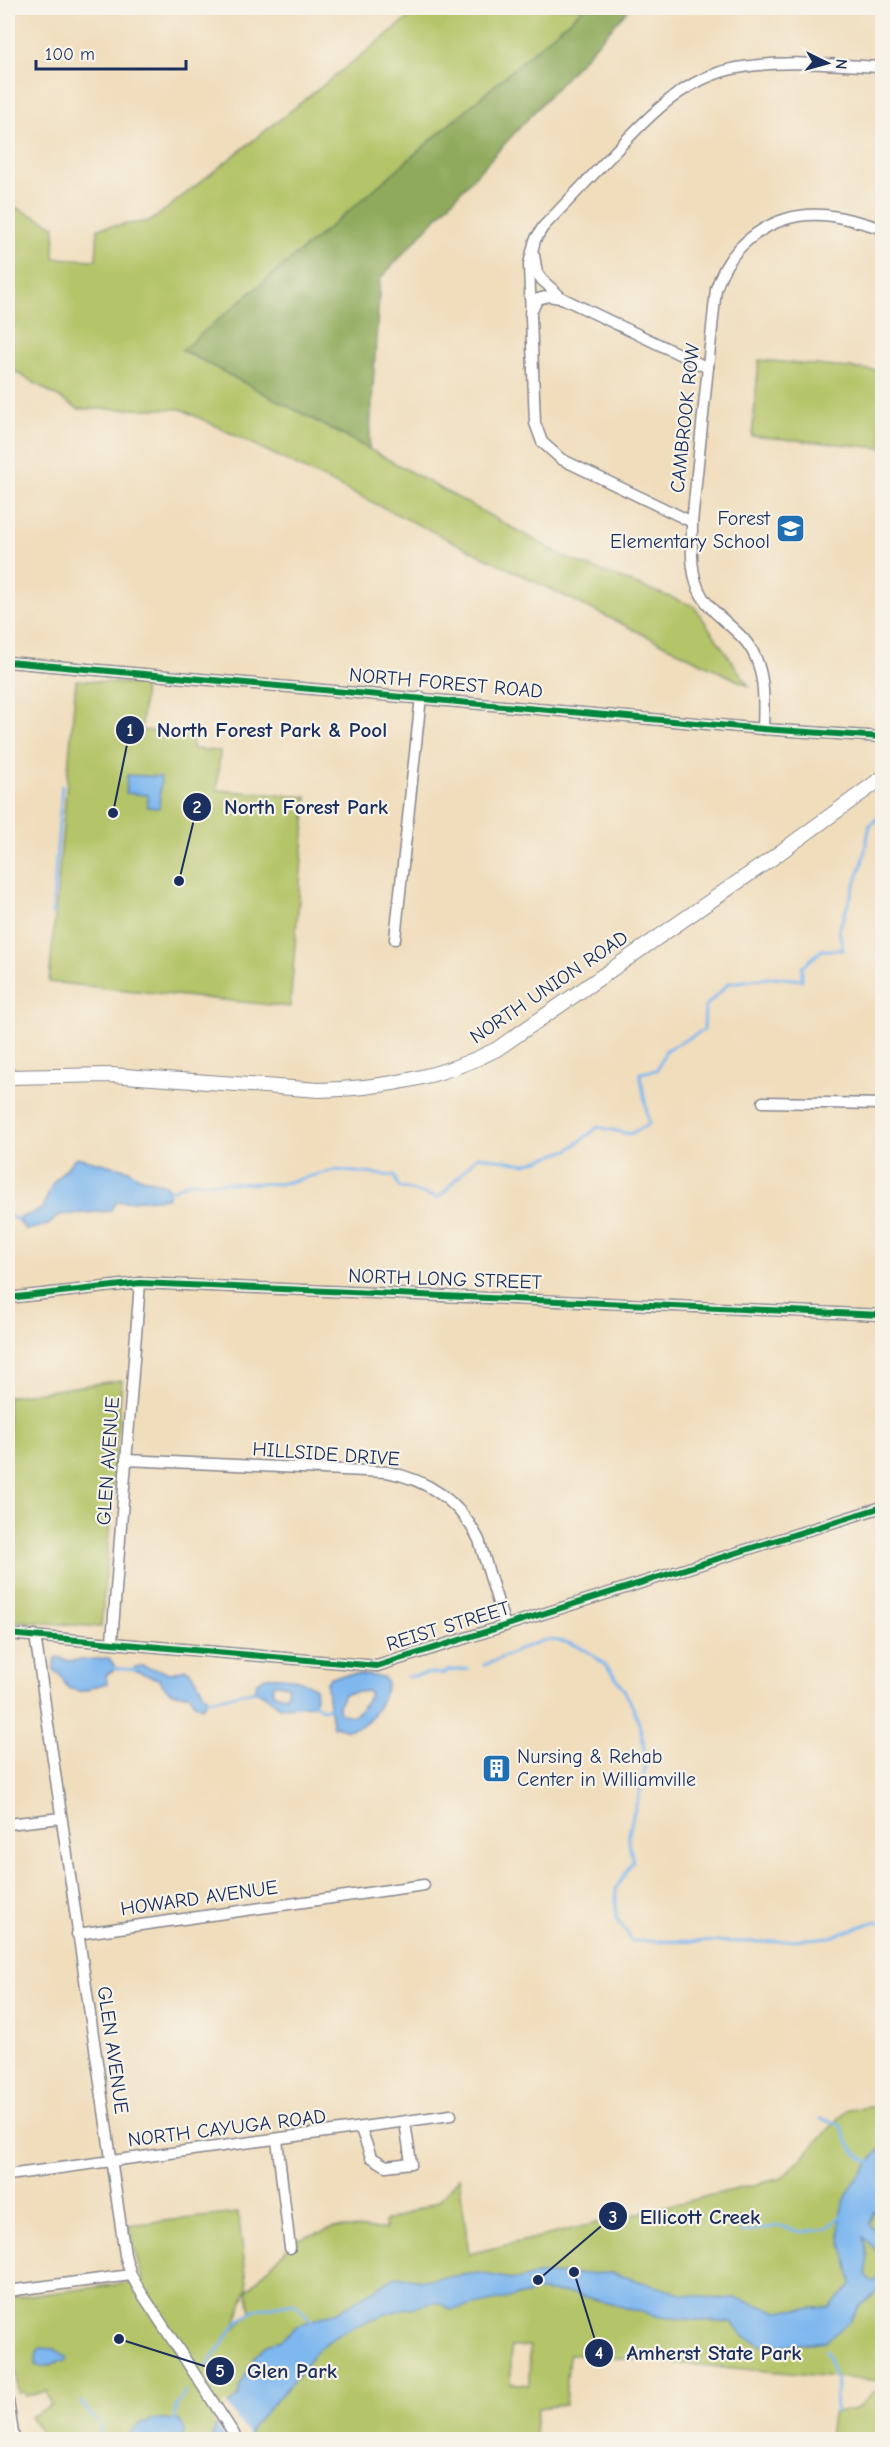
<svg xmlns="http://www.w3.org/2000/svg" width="890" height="2447" font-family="'Comic Neue',sans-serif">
<rect width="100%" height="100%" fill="#f7f3e8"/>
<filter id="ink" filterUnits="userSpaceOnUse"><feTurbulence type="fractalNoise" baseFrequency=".0167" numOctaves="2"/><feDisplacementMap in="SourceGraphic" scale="12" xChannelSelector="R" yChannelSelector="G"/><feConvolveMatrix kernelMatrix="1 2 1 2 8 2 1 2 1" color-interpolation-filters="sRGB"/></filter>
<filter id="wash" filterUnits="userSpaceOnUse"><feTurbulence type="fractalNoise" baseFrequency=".008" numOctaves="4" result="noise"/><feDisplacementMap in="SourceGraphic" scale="24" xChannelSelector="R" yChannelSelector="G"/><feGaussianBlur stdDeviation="1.35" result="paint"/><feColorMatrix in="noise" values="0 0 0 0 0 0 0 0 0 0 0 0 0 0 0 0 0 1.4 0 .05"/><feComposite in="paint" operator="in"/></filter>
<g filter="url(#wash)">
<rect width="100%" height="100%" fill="#f0ddbc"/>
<!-- green -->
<g fill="#b4c467" stroke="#687a62" stroke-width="1.5" fill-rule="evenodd">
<path d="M421,8h163l-235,203 -167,139 187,99 200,110 125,47 55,80 -568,-277h-103l-70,-42v-163l47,22 -1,32 42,2 2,-32 53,-7z"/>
<path d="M759,360l123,11v77l-130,-12z"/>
<path d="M76,680l69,5 -4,45 51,5v14l28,2 -3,39 90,7 -17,210 -241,-25z"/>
<path d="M122,1380l-21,247 -93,-7v-223z"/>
<path d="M882,2106v275l-313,-27 -4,51 -27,3 -4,31h-488l-16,-22 21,-11 -4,-15 -21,6 -1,-5 -7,1 -10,-89 4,-6 131,-17 -15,-56 110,-12 10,77 47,-50 39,-12 51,1 -1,-7 55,-21 20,-24 10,77 313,-76 66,-69zM247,2290l4,22 -18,18zM530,2346l-1,39 -18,-2v-36z"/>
<path d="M873,2392l9,1v46h-53l3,-25c11,-6 15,-2 23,-5 7,-3 13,-11 18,-17z"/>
</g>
<!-- forest -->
<path fill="#8faa5c" stroke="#556c5d" stroke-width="1.5" d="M584,8h46l-250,271 -11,170 -187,-99 167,-139z"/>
<!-- water -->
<g fill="#7fb8ef" stroke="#4d74a6" stroke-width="1.5" fill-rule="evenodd">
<path d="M127,775l34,2 -2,31 -12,-1 1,-12 -22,-2z"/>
<path d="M76,1157l53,13 8,6 28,9 5,6 -3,7 -51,4 -6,9 -51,4 -11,10 -22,5 -9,-11 25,-10 11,-26z"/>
<path d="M58,1657l11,4 40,-3 7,10 -10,7 1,9c-11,0 -16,6 -24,7 -4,1 -11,-2 -15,-3l-8,-13 -6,-5v-8z"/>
<path d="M142,1666l29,7 15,-4c11,6 14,21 22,30l-6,8 -9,-5 -3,-8c-15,0 -23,0 -30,-14l-26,-10 1,-3z"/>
<path d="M357,1674l26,3 4,6c-2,14 -13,34 -25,42 -4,3 -11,4 -15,5l-11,-4 -3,1c-3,-14 -6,-29 -6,-45l4,-5zM367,1691l3,2c-2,9 -10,18 -18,23l-12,-3 -1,-8 5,-11z"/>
<path d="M266,1677c21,-1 32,1 49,11l1,9 -3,8 -33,2 -17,-13 -9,-3 3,-9zM274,1684l12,1 2,3 -2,8 -12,-2 -2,-6z"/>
<path d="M882,2147v38l-2,9 2,2v17l-8,-2 -5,13 13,19v45l-22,18 -10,15 -24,20 -59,7 -23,-12 -13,-13 -71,-6 -85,-23 -35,-3 -89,19c-3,-2 -8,-6 -12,-7 -5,-1 -13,2 -19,3 -34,5 -103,29 -116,63l-52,58 -4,12 -36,1c3,-19 11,-32 26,-43l2,-12 17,-31 10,-10 14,-4 16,-14 43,-16 57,-34 25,4 57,-7 37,7 19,-5 78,-2 68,21 37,5 18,-1 40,13 54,-4 22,-23c-2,-17 -9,-33 -12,-50 -5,-35 22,-62 42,-87zM863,2237c15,13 26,27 11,45l-4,-1 -5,-7 3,-16z"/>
<path d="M40,2348l14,1 13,8 -2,5 -5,-1c-11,4 -13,7 -25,4l2,-13z"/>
<path d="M164,2419l16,2 5,10 -5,8h-56l18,-17 4,2 4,-4z"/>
</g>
<!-- pier -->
<path fill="#f0ddbc" d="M226,2402l25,37h-25l-13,-18z"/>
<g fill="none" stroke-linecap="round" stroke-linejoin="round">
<!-- stream -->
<g stroke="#7fb8ef" stroke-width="3">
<path d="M52,914l10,-128"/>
<path d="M170,1191l19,-9 91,2 55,-14 59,6 5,11 40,11 39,-42 48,8 43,-14 29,-23 32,7 19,-10 -9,-51 17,-3 9,-20 38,-20 1,-23 24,-24 46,-6 27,3v-13l20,-17h21l-4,-20 23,-66 8,-39 12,-10"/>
<path d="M8,1216l9,3"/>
<path d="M484,1665c17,-5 50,-25 64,-25 59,0 97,70 97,122 0,26 -13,48 -16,72 -1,8 2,19 4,27l-17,27v29l16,24 134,1 65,-5 45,-16 6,2"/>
<path d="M113,1668l23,2"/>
<path d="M407,1677l26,-4 10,1 4,-3 21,-2"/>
<path d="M206,1700l50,-9"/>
<path d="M312,1701l10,8 10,-3"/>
<path d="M821,2119l19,5c7,18 14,33 33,39"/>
<path d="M741,2232l37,-6 24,6 25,-3 16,-15"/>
<path d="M826,2350l11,32 -2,30"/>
<path d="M206,2367l30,-43 18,-14 40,-7 19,19"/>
<path d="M81,2402l15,19"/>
<path d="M174,2421l2,-15 9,-14"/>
<path d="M100,2426l1,14"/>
</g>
</g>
</g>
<g filter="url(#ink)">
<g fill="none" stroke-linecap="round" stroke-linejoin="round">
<defs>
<g id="minor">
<path d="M534,255l3,18 5,7 20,18 146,70"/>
<path d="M530,313l8,-14 11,-3 11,2"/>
<path d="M692,522l-131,-63 -19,-17 -7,-19 -6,-159 6,-24 8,-13c22,-23 44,-46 66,-69 36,-38 73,-80 128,-90 47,-9 98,-3 145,-1"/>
<path d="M8,662l755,67 119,8"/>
<path d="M763,729c1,-29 3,-62 -16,-86 -13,-17 -34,-28 -45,-47 -13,-22 -10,-50 -10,-74l24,-233c14,-46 58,-77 106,-74 20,1 40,8 59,13"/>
<path d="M395,939l26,-242"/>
<path d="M763,1102l119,2"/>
<path d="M8,1298l132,-15 742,32"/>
<path d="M126,1460l261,12c42,8 73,30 92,68l26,86"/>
<path d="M8,1634l369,32 505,-159"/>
<path d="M35,1635l90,620 6,20 8,14 99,151"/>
<path d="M112,1641l28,-358"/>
<path d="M8,1824l53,-6"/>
<path d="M77,1934l347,-49"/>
<path d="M361,2129l10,28 15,9 25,-3 -6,-41"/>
<path d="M277,2140l13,108"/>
<path d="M8,2175l443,-60"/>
<path d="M8,2291l123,-16"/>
<path d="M8,2401l6,39"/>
</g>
<path id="major" d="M8,1077l103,-2 208,15c63,-2 123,-12 178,-41l274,-190 111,-81"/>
</defs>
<!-- minor casing -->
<use href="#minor" stroke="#86868d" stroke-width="13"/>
<!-- major casing -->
<use href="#major" stroke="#86868d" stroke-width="16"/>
<!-- minor -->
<use href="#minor" stroke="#fff" stroke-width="10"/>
<!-- major -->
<use href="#major" stroke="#fff" stroke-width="14"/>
<defs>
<g id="cycleway">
<path d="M8,662l755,67 119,8"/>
<path d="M8,1298l132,-15 742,32"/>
<path d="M8,1634l369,32 505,-159"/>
</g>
</defs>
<!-- cycleway casing -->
<use href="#cycleway" stroke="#f7f3e8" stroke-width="10"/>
<!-- cycleway -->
<use href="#cycleway" stroke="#00873e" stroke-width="6"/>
</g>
</g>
<!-- icons -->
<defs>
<symbol id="school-square" viewBox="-11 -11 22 22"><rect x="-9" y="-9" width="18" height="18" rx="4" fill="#1f6fb2" stroke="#f7f3e8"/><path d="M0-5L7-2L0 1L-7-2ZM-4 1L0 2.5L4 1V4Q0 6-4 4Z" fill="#fff"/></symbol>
<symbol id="building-square" viewBox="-11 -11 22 22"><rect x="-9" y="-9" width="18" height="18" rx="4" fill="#1f6fb2" stroke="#f7f3e8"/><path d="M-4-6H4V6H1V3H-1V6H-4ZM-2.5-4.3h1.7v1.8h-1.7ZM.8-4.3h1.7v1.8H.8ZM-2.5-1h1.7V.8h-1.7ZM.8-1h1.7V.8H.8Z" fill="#fff"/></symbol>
</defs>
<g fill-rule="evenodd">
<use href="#school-square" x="774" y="512" width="33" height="33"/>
<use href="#building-square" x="480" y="1752" width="33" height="33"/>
</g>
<g text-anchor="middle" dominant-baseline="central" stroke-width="4.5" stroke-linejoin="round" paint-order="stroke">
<!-- street labels -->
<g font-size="20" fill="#1b2f5e" stroke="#f7f3e8">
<text transform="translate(685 418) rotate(-84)">CAMBROOK ROW</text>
<text transform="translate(446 683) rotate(5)">NORTH FOREST ROAD</text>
<text transform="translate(549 987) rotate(-34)">NORTH UNION ROAD</text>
<text transform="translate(445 1279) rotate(2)">NORTH LONG STREET</text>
<text transform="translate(326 1454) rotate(4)">HILLSIDE DRIVE</text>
<text transform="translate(108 1461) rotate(-86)">GLEN AVENUE</text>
<text transform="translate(448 1626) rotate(-17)">REIST STREET</text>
<text transform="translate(199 1898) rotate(-8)">HOWARD AVENUE</text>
<text transform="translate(113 2050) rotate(82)">GLEN AVENUE</text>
<text transform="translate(227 2128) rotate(-7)">NORTH CAYUGA ROAD</text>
</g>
<!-- poi labels -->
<g font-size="20" fill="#1b2f5e" stroke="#f7f3e8" text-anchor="end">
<text x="770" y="518">Forest<tspan x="770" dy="23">Elementary School</tspan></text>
<text x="517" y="1756" text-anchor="start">Nursing &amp; Rehab<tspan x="517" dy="23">Center in Williamville</tspan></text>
</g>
</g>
<!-- callouts -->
<path fill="none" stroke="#1b2f5e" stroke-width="2" d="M113 813L130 730M179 881L197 807M538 2280L613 2216M574 2272L599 2353M119 2339L220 2371"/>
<g fill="#1b2f5e" stroke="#f7f3e8" stroke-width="2">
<circle cx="113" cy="813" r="6"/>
<circle cx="179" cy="881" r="6"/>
<circle cx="538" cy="2280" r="6"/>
<circle cx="574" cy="2272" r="6"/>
<circle cx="119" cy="2339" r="6"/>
<circle cx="130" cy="730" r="15"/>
<circle cx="197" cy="807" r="15"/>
<circle cx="613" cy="2216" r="15"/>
<circle cx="599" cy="2353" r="15"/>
<circle cx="220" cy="2371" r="15"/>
</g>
<g font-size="18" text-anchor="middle" font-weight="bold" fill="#fff">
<text x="130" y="736">1</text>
<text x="197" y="813">2</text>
<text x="613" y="2223">3</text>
<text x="599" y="2359">4</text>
<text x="220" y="2377">5</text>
</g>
<g font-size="21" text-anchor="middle" font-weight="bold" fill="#1b2f5e" stroke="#f7f3e8" stroke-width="4.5" stroke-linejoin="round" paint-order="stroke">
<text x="272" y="737">North Forest Park &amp; Pool</text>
<text x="306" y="814">North Forest Park</text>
<text x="700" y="2224">Ellicott Creek</text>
<text x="714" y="2360">Amherst State Park</text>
<text x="292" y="2378">Glen Park</text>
</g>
<!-- margin -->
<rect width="890" height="2447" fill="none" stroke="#f7f3e8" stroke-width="30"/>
<!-- north arrow -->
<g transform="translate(827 63) rotate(95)" stroke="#f7f3e8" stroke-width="4.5" paint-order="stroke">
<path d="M0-4.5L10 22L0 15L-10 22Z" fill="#1b2f5e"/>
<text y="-9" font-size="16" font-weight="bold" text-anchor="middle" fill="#1b2f5e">N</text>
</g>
<!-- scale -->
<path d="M36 60v9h150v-9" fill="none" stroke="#1b2f5e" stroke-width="3"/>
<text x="45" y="60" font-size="18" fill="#1b2f5e" stroke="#f7f3e8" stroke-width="4.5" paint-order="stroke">100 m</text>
</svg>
